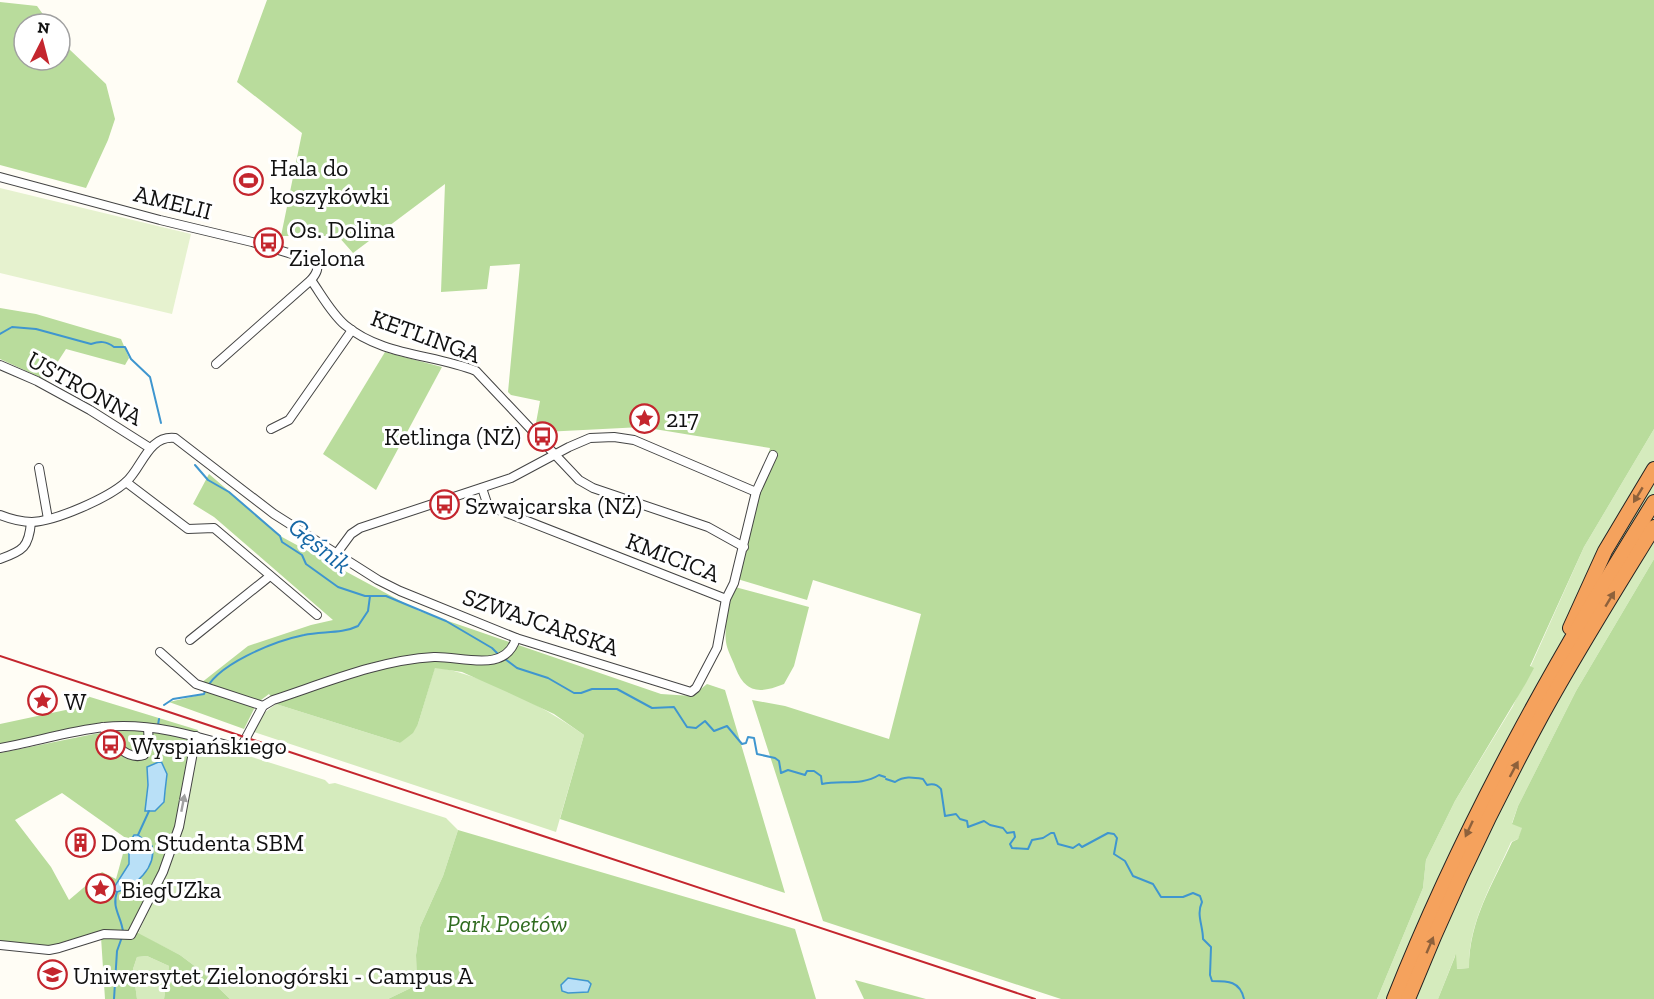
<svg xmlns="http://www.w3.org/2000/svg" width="1654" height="999" font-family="'Zilla Slab',serif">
<rect width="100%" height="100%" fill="#fffdf5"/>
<!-- green -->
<g fill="#d5ebbd">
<path d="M1654,429v130l-78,132 -58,115 -6,17 11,5 -5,11 -7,3c-18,41 -43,80 -42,126l-13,1 -1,-13 -17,43h-61l46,-111 3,-28 29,-59 58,-95 71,-159z"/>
<path d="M435,667c52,9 106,38 149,68l-28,97 -302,-100 10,-19 12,-9 124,39 18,-19z"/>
<path d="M201,741l124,39 4,4 6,-1 111,35 12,12 -15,46 -23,51 -4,28 1,30 -29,14h-158l-30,-29 -20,-15 -42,-21 40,-94 18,-94z"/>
<path d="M147,956l22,10 -5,33h-27l-4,-30 4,-12z"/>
</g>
<!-- forest -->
<g fill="#b9dc9c" fill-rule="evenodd">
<path d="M267,0h1387v429l-70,118 -54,119 4,2 -8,15 -71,118 -29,59 -3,28 -46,111h-316l-238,-78 -71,-221 33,6 104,33 32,-125 -108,-34 -6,20 -73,-22 36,-130 -128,-21 -98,5 -8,-9 4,-22 -29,-6 -3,-3 12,-128 -30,2 -3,23 -46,3 4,-108 -92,69 -15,-17h-57l21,-103 -65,-51z"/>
<path d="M0,2l37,4 13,18h-26v36h36v-23l9,12 37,35 9,35 -7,21 -22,48 -86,-23z"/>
<path d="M0,308l36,6 85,25 8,19 -4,7 -59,-16 -20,31 -46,-21z"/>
<path d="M385,352l57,15 -66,123 -53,-36z"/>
<path d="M209,474l73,63 137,74 242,83 31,2 15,-12 18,6 60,203 -225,-74 24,-84 -30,-21 -47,-22 -45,-20 -27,-4 -17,56 -5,9 -13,10 -124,-39 -7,-10 -12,9 -13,26 -75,-27 35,-8 -3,-11 47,-37 63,-21 22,-5 -119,-103 -21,-13z"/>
<path d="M1654,559v440h-216l18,-45 1,15 12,-1c0,-48 24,-84 43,-126l6,-3 4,-11 -10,-4 6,-18 58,-115z"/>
<path d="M735,587l74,20 -15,59 -10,18c-27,11 -40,8 -50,-20 -3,-7 -7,-15 -8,-22 -2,-17 3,-39 9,-55z"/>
<path d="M77,693l121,37 -2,5 -98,-11 -98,20v-20l75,-16z"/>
<path d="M122,730l40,2 39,9 -5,5 -18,94 -40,93 42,22 20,15 30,29h-66l5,-33 -22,-10 -10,1 -4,12 4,30h-32l-4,-62 -53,13 -48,-5v-192l94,-19zM147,767h16l4,7 -3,28 -16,-17zM62,793l65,46 -11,40 -14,-7 -33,28 -18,-33 -36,-47z"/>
<path d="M458,830l337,99 21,70h-428l29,-14 -1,-30 4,-28 23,-51z"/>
<path d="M855,980l71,19h-62z"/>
</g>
<!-- pitch -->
<path fill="#e6f2cf" d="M0,188l191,46 -19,80 -172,-41z"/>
<!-- water -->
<g fill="#b9e0f7" stroke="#3f96cf" stroke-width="1.5">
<path d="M161,761l6,13 -2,17 -1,11 -9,9h-10l3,-26 -1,-18z"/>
<path d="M134,835h4l14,11c5,21 -17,41 -35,46l-4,-3 16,-25v-21z"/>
<path d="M568,978l20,3 3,3 -3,8 -20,1 -6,-2 -1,-6z"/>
</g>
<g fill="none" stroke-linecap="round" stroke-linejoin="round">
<!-- stream -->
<g stroke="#3f96cf" stroke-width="2">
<path d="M0,334l12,-7 24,2 55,15c9,-3 15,-3 23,3h11l6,12 19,18 11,46"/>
<path d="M195,465l13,15 21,12 51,44 2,6 20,13 4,9 32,23 27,9h21l60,25 46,27 6,6"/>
<path d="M505,659l12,9 31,10 26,15h7l11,-4h25l35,19 22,-1 13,20 9,1 9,-7 9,10 13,-5 15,18 4,-1 2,-6 6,1 3,16 18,4 4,3 2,12 7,-3 17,5 2,-4h7l7,5 1,8c19,-4 40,2 57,-9l6,2"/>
<path d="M164,705l9,-6 31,-5c9,-29 71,-53 100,-59 17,-4 38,-1 54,-9l10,-15 2,-15"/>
<path d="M158,725l1,-6"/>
<path d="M886,779l9,3c9,-6 17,-5 28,-3l4,6c6,-2 10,-1 14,4l4,27 11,-2 4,5 7,2 1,6 16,-6 6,4 13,3 4,5 7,-1 1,5 -5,7 2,4 16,1 4,-9 11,-2 8,-5h3l4,11 15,4 6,-4 3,3 26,-14 6,1 3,4 -3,16 11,7 8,15 20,8 8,13h22l10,-4 7,3 2,6c-6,13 1,23 1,37l8,8 -1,28 2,6c16,0 28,0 32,18"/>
<path d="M138,835l11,-24"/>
<path d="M117,892c-6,15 5,26 6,40"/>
<path d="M114,999l3,-48 5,-14"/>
</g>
<defs>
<g id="minor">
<path d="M0,177l160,43 92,22 63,19c5,7 1,13 -4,19l-95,84"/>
<path d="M311,280c10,14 20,33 34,45 37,31 88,29 131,46l103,109 14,8 115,39 36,20"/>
<path d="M0,365l37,16 53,29 60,38"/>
<path d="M271,429l18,-9 63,-90"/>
<path d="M39,468l9,51"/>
<path d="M126,482l62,47 26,-1 103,87"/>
<path d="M482,488l5,15 7,5 232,91"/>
<path d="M0,515c10,4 21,7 32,7 24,-1 76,-24 94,-40 16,-14 22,-47 49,-44l99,76 104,66 22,11 116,47 175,54 5,-4 21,-40 9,-49 8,-16 22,-91 17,-37"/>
<path d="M337,553l14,-19 9,-6 151,-50 58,-31 21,-9 24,-1 20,3 122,52"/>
<path d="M0,559c23,-8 29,-12 31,-37"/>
<path d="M190,640l80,-64"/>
<path d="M160,652l36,32 67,22"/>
<path d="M103,727c9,15 23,34 41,28l5,-10 -1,-17"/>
<path d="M0,748c34,-6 69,-17 104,-21 46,-5 92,9 136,22l23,-43 10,-6c52,-17 106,-40 161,-43 28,-1 72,17 82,-19"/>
<path d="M0,945l49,5 10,-2 45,-14 27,1 32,-63 16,-45 17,-91"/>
</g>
<g id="motorway">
<path d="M1570,628l35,-77 49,-82"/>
<path d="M1394,999c70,-176 160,-337 260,-497"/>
<path d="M1408,999c39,-97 84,-192 134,-284 35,-64 74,-126 112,-188"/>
</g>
</defs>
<!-- minor casing -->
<use href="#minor" stroke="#444" stroke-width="10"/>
<!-- motorway casing -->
<use href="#motorway" stroke="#222" stroke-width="16"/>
<!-- minor -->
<use href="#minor" stroke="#fff" stroke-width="8"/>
<!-- motorway -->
<use href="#motorway" stroke="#f5a25d" stroke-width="14"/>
<!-- rail -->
<path stroke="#c4262e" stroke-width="2" d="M0,656l1035,343"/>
</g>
<!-- one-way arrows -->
<defs><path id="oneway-solid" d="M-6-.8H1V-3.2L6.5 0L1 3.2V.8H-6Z" transform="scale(1.5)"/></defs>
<g fill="#8e613b">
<use href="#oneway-solid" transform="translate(1638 495) rotate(121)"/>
<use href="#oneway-solid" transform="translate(1610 599) rotate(-59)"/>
<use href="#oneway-solid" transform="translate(1514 769) rotate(-62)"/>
<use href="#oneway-solid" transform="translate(1469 829) rotate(115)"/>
<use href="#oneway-solid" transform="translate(1430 945) rotate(-67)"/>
</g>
<use fill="#a0a0a0" href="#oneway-solid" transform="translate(183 803) rotate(-79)"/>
<!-- icons -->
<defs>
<symbol id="stadium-ring" viewBox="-11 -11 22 22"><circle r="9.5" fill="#fff" stroke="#c4262e" stroke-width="1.5"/><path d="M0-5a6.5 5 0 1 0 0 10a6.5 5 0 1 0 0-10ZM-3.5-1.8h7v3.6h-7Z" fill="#c4262e"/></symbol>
<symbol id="bus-ring" viewBox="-11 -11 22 22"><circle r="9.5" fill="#fff" stroke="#c4262e" stroke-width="1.5"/><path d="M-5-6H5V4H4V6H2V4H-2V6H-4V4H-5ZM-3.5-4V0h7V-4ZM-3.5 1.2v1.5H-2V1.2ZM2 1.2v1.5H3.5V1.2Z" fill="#c4262e"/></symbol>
<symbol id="sight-ring" viewBox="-11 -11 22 22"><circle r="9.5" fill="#fff" stroke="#c4262e" stroke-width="1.5"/><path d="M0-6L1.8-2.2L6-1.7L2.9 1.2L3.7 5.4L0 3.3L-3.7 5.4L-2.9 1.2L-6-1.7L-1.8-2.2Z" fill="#c4262e"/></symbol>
<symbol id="building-ring" viewBox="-11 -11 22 22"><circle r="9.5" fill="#fff" stroke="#c4262e" stroke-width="1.5"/><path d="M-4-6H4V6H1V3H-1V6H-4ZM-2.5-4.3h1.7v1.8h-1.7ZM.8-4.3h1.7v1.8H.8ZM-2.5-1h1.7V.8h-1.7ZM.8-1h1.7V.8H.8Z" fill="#c4262e"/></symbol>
<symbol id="university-ring" viewBox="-11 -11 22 22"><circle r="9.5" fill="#fff" stroke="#c4262e" stroke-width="1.5"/><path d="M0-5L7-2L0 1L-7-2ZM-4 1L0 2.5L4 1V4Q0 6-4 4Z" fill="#c4262e"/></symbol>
</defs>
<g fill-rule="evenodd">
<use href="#stadium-ring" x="232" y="164" width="33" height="33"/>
<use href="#bus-ring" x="252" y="226" width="33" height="33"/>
<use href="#sight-ring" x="628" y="402" width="33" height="33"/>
<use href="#bus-ring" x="526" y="420" width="33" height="33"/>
<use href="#bus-ring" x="428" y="488" width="33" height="33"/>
<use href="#sight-ring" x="26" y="684" width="33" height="33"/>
<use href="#bus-ring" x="94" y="728" width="33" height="33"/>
<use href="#building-ring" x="64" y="826" width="33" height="33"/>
<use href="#sight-ring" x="84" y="872" width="33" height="33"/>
<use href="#university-ring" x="36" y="958" width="33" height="33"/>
</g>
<g text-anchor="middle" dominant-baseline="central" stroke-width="6" stroke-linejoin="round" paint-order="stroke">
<!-- poi labels -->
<g font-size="24" fill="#111" stroke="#fff" text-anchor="start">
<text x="270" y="167">Hala do<tspan x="270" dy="28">koszykówki</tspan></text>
<text x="289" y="229">Os. Dolina<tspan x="289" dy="28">Zielona</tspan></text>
<text x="666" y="418">217</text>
<text x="521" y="436" text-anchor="end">Ketlinga (NŻ)</text>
<text x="465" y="505">Szwajcarska (NŻ)</text>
<text x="64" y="701">W</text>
<text x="131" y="745">Wyspiańskiego</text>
<text x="101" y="842">Dom Studenta SBM</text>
<text x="121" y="889">BiegUZka</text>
<text x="73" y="975">Uniwersytet Zielonogórski - Campus A</text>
</g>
<!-- street labels -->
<g font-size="24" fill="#111" stroke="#fff">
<text transform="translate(173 202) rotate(14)">AMELII</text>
<text transform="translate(426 336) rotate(20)">KETLINGA</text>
<text transform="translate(85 388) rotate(29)">USTRONNA</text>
<text transform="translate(673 557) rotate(21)">KMICICA</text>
<text transform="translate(541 622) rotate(19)">SZWAJCARSKA</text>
</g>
<!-- park labels -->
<g font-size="24" font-style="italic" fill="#2f6b1f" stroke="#fff">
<text x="507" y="923">Park Poetów</text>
</g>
<!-- water labels -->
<g font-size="26" font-style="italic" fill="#1768a6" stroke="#fff">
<text transform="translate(320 545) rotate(39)">Gęśnik</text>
</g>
</g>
<!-- north arrow -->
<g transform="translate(42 42) rotate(6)"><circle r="28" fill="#ffffff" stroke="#a0a0a0" stroke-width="1.5"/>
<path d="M0-4.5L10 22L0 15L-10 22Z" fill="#c4262e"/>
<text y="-9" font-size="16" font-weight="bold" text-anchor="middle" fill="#111111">N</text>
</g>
</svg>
